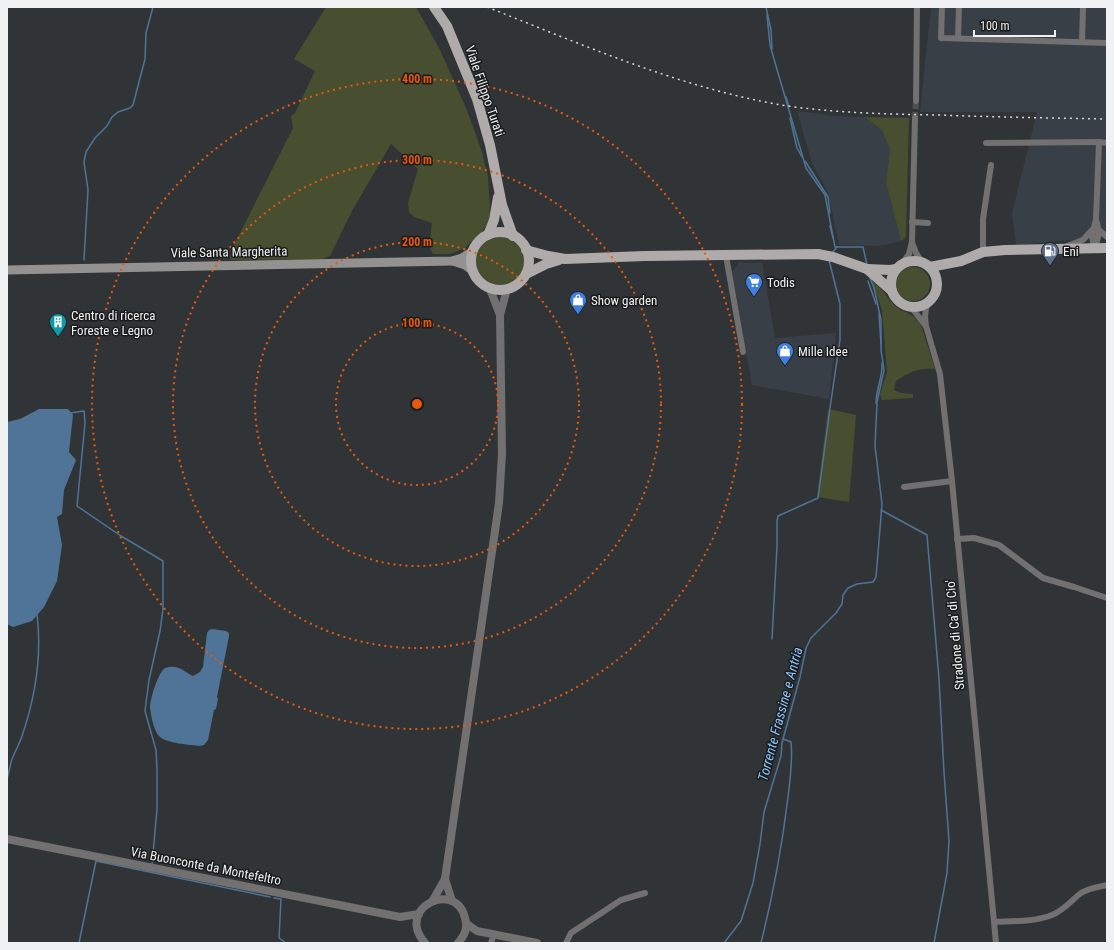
<svg xmlns="http://www.w3.org/2000/svg" width="1114" height="950" font-family="'Roboto Condensed',sans-serif">
<rect width="100%" height="100%" fill="#313436"/>
<!-- built -->
<g fill="#383f46">
<path d="M931,7h176v230l-91,8 -4,-32 25,-101h-117z"/>
<path d="M797,111l40,5 27,1 18,13 8,20 -4,32 15,59 -21,5 -41,-1 -11,-52 -16,-30z"/>
<path d="M740,261l5,2 17,-1 13,76 61,-5 -7,66 -77,-14 -20,-113z"/>
</g>
<!-- green -->
<g fill="#484e30">
<path d="M326,7h90l24,43 27,60 15,42 6,25 2,31 -1,13 -7,11 -17,16 -15,6h-17l-4,-7 3,-24 -18,-6 -5,-5 -1,-9 10,-34 -27,-25 -39,67 -22,45 -8,3 -90,1 -2,-1 3,-12 60,-119 -2,-12 4,-3 20,-42 -21,-12z"/>
<path d="M864,117l45,1 -3,119 -5,4 -15,-59 4,-32 -8,-20z"/>
<circle cx="500" cy="261" r="24"/>
<circle cx="913" cy="284" r="17"/>
<path d="M872,281c9,6 14,15 21,23 10,10 18,6 28,21l14,44c-19,-1 -24,3 -39,12l-2,9 7,3 12,1v4l-31,2 -2,-6 7,-22 -5,-62z"/>
<path d="M828,409l28,6 -7,87 -32,-5z"/>
</g>
<!-- water -->
<g fill="#4f7498">
<path d="M39,409h29l5,6 -4,37 7,8 -12,30 -2,24 -5,3 5,28 -5,36 -13,26 -12,14 -19,6 -6,-3v-202l13,-3z"/>
<path d="M212,629l14,2 3,2v3l-12,61 1,2 -2,10 -2,1 -6,30 -4,5 -4,1c-9,-1 -34,-3 -40,-9 -6,-5 -9,-21 -10,-29 0,-9 8,-35 15,-40 14,-4 17,3 28,8l7,-4 3,-5 4,-34 2,-3z"/>
</g>
<g fill="none" stroke-linecap="round" stroke-linejoin="round">
<!-- stream -->
<g stroke="#4f7498" stroke-width="1.5">
<path d="M766,7l5,23 1,19"/>
<path d="M767,15l3,30 8,28 28,95 19,27 10,52h2"/>
<path d="M786,97l3,10"/>
<path d="M790,118l7,30 5,9"/>
<path d="M805,161l23,36 2,16"/>
<path d="M830,226l3,12"/>
<path d="M837,247h26l4,18"/>
<path d="M832,253l5,-6"/>
<path d="M84,260l4,-70 -4,-28 2,-10 9,-14 12,-12 5,-9 6,-5 12,-4 3,-3 12,-46 1,-26 7,-26"/>
<path d="M868,281l8,23"/>
<path d="M879,314l2,30"/>
<path d="M876,403c0,-14 7,-26 6,-40"/>
<path d="M70,413l14,-2 1,12 -8,83 44,30 42,25v48l-3,22 -11,49 -4,31 11,39 1,21v38l-5,56"/>
<path d="M881,510l46,25 12,144 5,93 5,69 -2,32 -13,70"/>
<path d="M772,639l5,-93v-25l1,-5 40,-18 13,-97 9,-61v-36l-11,-44"/>
<path d="M7,780c1,-6 3,-12 4,-18 3,-9 8,-17 11,-26 13,-38 20,-81 15,-122"/>
<path d="M274,898l7,1 -2,39 7,5"/>
<path d="M79,943l17,-82 174,36"/>
<path d="M724,943l17,-22 12,-38 7,-39 4,-32 17,-56 1,-13 18,-66 6,-29 5,-10 25,-25 6,-9 1,-9 5,-7 9,-4 16,-2 3,-5 6,-73 -7,-58 2,-44 7,-32 -3,-20v-30l-7,-32 -4,-10"/>
<path d="M761,943c12,-48 21,-96 27,-146 2,-17 5,-37 3,-55l-8,-3"/>
</g>
<!-- minor-tunnel -->
<path stroke="#4e5052" stroke-width="6" stroke-dasharray="6 3" stroke-linecap="butt" d="M915,118l1,-17"/>
<!-- minor -->
<g stroke="#727070" stroke-width="6">
<path d="M942,7l-1,31 166,5"/>
<path d="M958,38l1,-31"/>
<path d="M1082,42l1,-35"/>
<path d="M916,101l1,-94"/>
<path d="M986,143l113,-1"/>
<path d="M912,222l16,1"/>
<path d="M1099,230l8,7"/>
<path d="M912,242l4,11 6,9"/>
<path d="M1067,246l16,-6 9,-10"/>
<path d="M1094,248l-2,-12 4,-17 3,-77 8,1"/>
<path d="M1094,248c5,-10 6,-17 2,-28"/>
<path d="M983,252v-33l8,-54"/>
<path d="M726,256l17,96"/>
<path d="M902,264l7,-10 3,-12 3,-124"/>
<path d="M931,300l-5,8 -1,9 1,9 14,48 12,107 44,462"/>
<path d="M911,307l14,18"/>
<path d="M904,487l48,-6"/>
<path d="M957,539l17,-1 25,7 44,33 31,9 33,11"/>
<path d="M994,922c18,-1 40,0 58,-7 11,-4 20,-15 29,-22 8,-5 17,-6 26,-8"/>
<path d="M491,943l3,-9"/>
<path d="M566,943l5,-10 50,-33 24,-7"/>
</g>
<!-- tertiary -->
<g stroke="#727070" stroke-width="8">
<path d="M490,289l10,26"/>
<path d="M7,839l393,78 19,-3"/>
<path d="M445,879l7,22"/>
<path d="M433,900l12,-21 54,-376 3,-49 -2,-139 7,-26"/>
<path d="M467,924l10,7 60,12"/>
<path d="M425,943c-31,-35 31,-64 40,-25 3,10 0,17 -7,25"/>
</g>
<!-- secondary -->
<g stroke="#949191" stroke-width="9">
<path d="M453,261l12,4 8,6"/>
<path d="M7,270l445,-9 10,-3 11,-7"/>
</g>
<!-- primary -->
<g stroke="#afabab" stroke-width="10">
<path d="M434,7l13,19 30,73 13,46 12,60 11,31"/>
<circle cx="500" cy="261" r="29"/>
<path d="M488,235l6,-15 4,-23"/>
<path d="M526,250l22,6 17,3 80,-3 173,-2 15,3 34,12 25,22"/>
<circle cx="914" cy="284" r="23"/>
<path d="M930,267l31,-6 22,-9 22,-2 102,-2"/>
<path d="M867,269l23,1 6,-1"/>
<path d="M526,274l20,-10 13,-4"/>
</g>
<!-- rail -->
<path stroke="#d7d9da" stroke-width="1.5" stroke-dasharray="2 4" stroke-linecap="butt" d="M487,7c96,38 192,80 294,98 52,8 104,9 156,10 57,2 113,3 170,4"/>
</g>
<!-- distance rings -->
<g fill="none" stroke="#e8590c" stroke-width="2" stroke-dasharray="2 4">
<circle cx="417" cy="404" r="81"/>
<circle cx="417" cy="404" r="162"/>
<circle cx="417" cy="404" r="244"/>
<circle cx="417" cy="404" r="325"/>
</g>
<!-- icons -->
<defs>
<symbol id="fuel-pin" viewBox="-11 -11 22 30"><path d="M0 17L-7.5 6A9.5 9.5 0 1 1 7.5 6Z" fill="#5c6f8a" stroke="#1a1b1c"/><path d="M-5.5-6h7V0h2V4h1.3V-2.5L3-4.5l.8-.8L6-3V5H2.5V1h-1V6h-7ZM-4.2-4.7v3.2H.2V-4.7Z" fill="#fff"/></symbol>
<symbol id="supermarket-pin" viewBox="-11 -11 22 30"><path d="M0 17L-7.5 6A9.5 9.5 0 1 1 7.5 6Z" fill="#3f7fe0" stroke="#1a1b1c"/><path d="M-6-5.5h2.5l.6 2H6L4.5 2H-2.5L-4.4-4H-6ZM-1.5 3.2a1.3 1.3 0 1 0 .1 0ZM3 3.2a1.3 1.3 0 1 0 .1 0Z" fill="#fff"/></symbol>
<symbol id="shop-pin" viewBox="-11 -11 22 30"><path d="M0 17L-7.5 6A9.5 9.5 0 1 1 7.5 6Z" fill="#3f7fe0" stroke="#1a1b1c"/><path d="M-5-2.5h2.3a2.7 3.5 0 0 1 5.4 0H5L5.5 6h-11ZM-1.5-2.5h3a1.5 2.3 0 0 0-3 0Z" fill="#fff"/></symbol>
<symbol id="building-pin" viewBox="-11 -11 22 30"><path d="M0 17L-7.5 6A9.5 9.5 0 1 1 7.5 6Z" fill="#0f9aa8" stroke="#1a1b1c"/><path d="M-4-6H4V6H1V3H-1V6H-4ZM-2.5-4.3h1.7v1.8h-1.7ZM.8-4.3h1.7v1.8H.8ZM-2.5-1h1.7V.8h-1.7ZM.8-1h1.7V.8H.8Z" fill="#fff"/></symbol>
</defs>
<g fill-rule="evenodd">
<use href="#fuel-pin" x="1040" y="241" width="20" height="27"/>
<use href="#supermarket-pin" x="744" y="272" width="20" height="27"/>
<use href="#shop-pin" x="568" y="290" width="20" height="27"/>
<use href="#building-pin" x="48" y="312" width="20" height="27"/>
<use href="#shop-pin" x="775" y="341" width="20" height="27"/>
</g>
<g text-anchor="middle" dominant-baseline="central" stroke-width="3" stroke-linejoin="round" paint-order="stroke">
<!-- street labels -->
<g font-size="13" fill="#eff1f2" stroke="#1a1b1c">
<text transform="translate(485 91) rotate(71)">Viale Filippo Turati</text>
<text transform="translate(229 252) rotate(-1)">Viale Santa Margherita</text>
<text transform="translate(955 635) rotate(-95)">Stradone di Ca' di Cio'</text>
<text transform="translate(206 866) rotate(11)">Via Buonconte da Montefeltro</text>
</g>
<!-- poi labels -->
<g font-size="13" fill="#eff1f2" stroke="#1a1b1c" text-anchor="start">
<text x="1063" y="251">Eni</text>
<text x="767" y="282">Todis</text>
<text x="591" y="300">Show garden</text>
<text x="71" y="315">Centro di ricerca<tspan x="71" dy="15">Foreste e Legno</tspan></text>
<text x="798" y="351">Mille Idee</text>
</g>
<!-- water labels -->
<g font-size="14" font-style="italic" fill="#8cc6fe" stroke="#1a1b1c">
<text transform="translate(780 714) rotate(-75)">Torrente Frassine e Antria</text>
</g>
</g>
<circle cx="417" cy="404" r="6" fill="#e8590c" stroke="#1a1b1c" stroke-width="2"/>
<g font-size="12" text-anchor="middle" font-weight="bold" fill="#e8590c" stroke="#1a1b1c" stroke-width="3" stroke-linejoin="round" paint-order="stroke">
<text x="417" y="83">400 m</text>
<text x="417" y="164">300 m</text>
<text x="417" y="246">200 m</text>
<text x="417" y="327">100 m</text>
</g>
<!-- border -->
<rect width="1114" height="950" fill="none" stroke="#eff1f2" stroke-width="16"/>
<!-- scale -->
<path d="M974 30v6h81v-6" fill="none" stroke="#eff1f2" stroke-width="2"/>
<text x="980" y="30" font-size="12" fill="#eff1f2" stroke="#1a1b1c" stroke-width="3" paint-order="stroke">100 m</text>
</svg>
